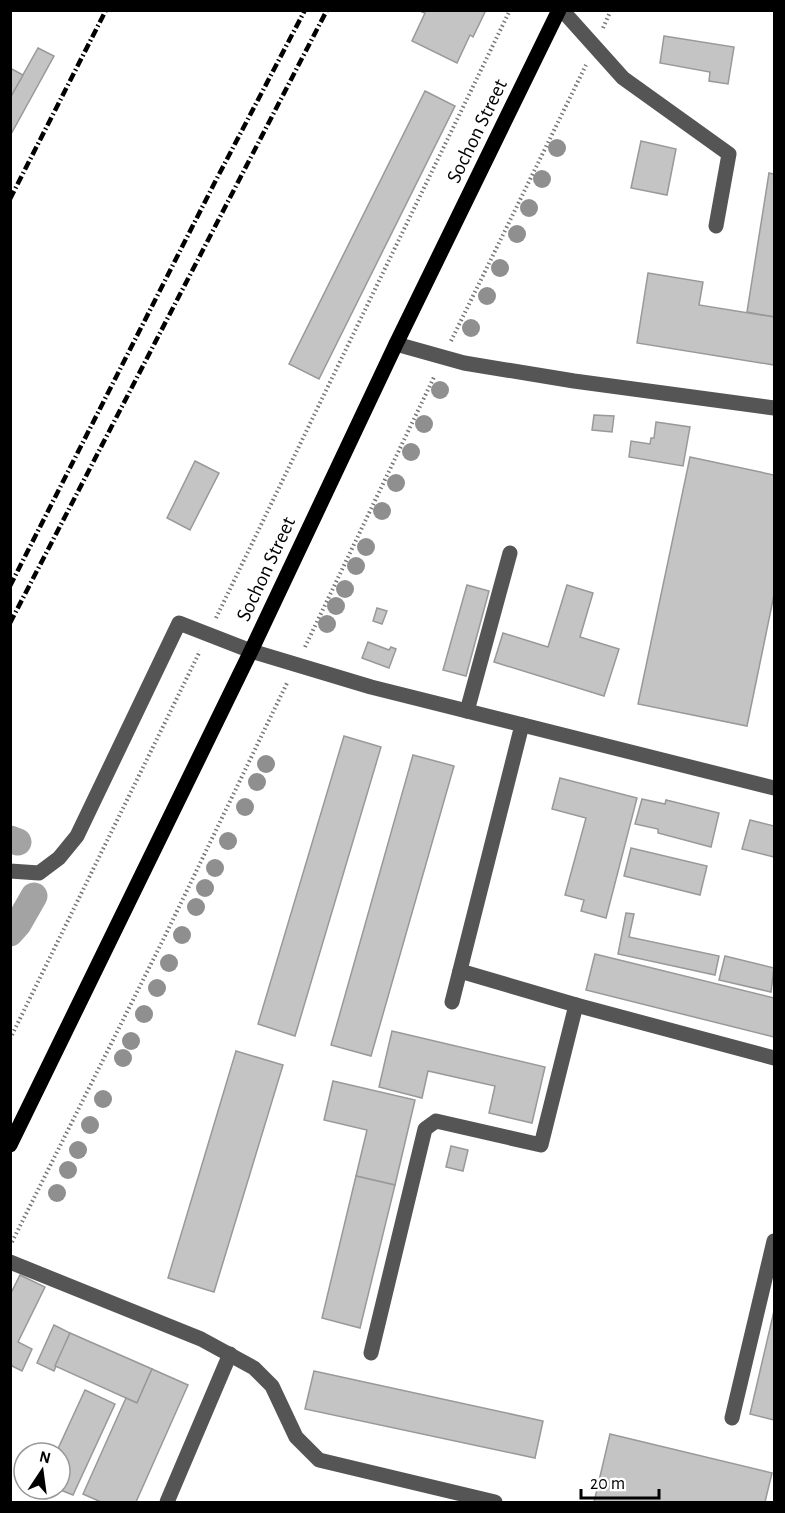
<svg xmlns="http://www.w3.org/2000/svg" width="785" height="1513" font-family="'Alegreya Sans',sans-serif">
<rect width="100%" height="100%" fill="#fff"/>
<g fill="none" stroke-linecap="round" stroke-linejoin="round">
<!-- canal -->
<g stroke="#a3a3a3" stroke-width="27">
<path d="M10,839l8,3"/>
<path d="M10,933l8,-9 16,-28"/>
</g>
</g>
<!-- building -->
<g fill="#c4c4c4" stroke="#999" stroke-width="1.5">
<path d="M423,10h63l-13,27 -3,-2 -13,28 -45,-22 13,-28 -3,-1z"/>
<path d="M664,36l70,11 -6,37 -19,-3 1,-9 -50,-9z"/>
<path d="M38,48l16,8 -44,80v-38z"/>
<path d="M10,68l13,7 -13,23z"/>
<path d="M425,91l30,15 -136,273 -30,-15z"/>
<path d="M641,141l35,8 -9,46 -36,-7z"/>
<path d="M769,173l5,1v143l-27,-5z"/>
<path d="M648,273l55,9 -4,23 75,12v48l-137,-22z"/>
<path d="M594,415l20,1 -2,16 -20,-2z"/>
<path d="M656,422l34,5 -7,39 -54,-9 2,-16 19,3 1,-6h3z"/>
<path d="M690,457l84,18v120l-27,131 -109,-22z"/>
<path d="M195,461l24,12 -29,57 -23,-12z"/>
<path d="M467,585l22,6 -23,85 -23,-6z"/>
<path d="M567,585l26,8 -13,44 39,12 -15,47 -110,-34 9,-29 45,14z"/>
<path d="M377,608l10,3 -5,13 -9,-3z"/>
<path d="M368,642l21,8 2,-3 5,2 -7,19 -27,-10z"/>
<path d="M344,736l37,11 -86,289 -37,-12z"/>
<path d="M413,755l41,11 -83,290 -40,-11z"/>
<path d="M560,778l77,20 -31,120 -25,-7 3,-11 -19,-5 21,-77 -34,-9z"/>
<path d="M642,799l23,5 1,-4 53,13 -8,34 -53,-14v-4l-23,-5z"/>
<path d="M750,820l24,6v31l-32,-8z"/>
<path d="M631,848l76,18 -7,29 -76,-19z"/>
<path d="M626,913l8,1 -5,23 90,19 -4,19 -97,-21z"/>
<path d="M595,954l179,44v39l-188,-47z"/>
<path d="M725,956l49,12 -3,24 -52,-12z"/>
<path d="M392,1031l153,36 -13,56 -43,-10 6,-27 -67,-15 -6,27 -43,-11z"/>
<path d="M236,1051l47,14 -69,227 -46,-14z"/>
<path d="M333,1081l82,19 -20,85 -39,-9 11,-46 -43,-10z"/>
<path d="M451,1146l17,4 -5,21 -17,-4z"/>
<path d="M356,1176l39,9 -35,143 -38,-10z"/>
<path d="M20,1275l25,12 -27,55 14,7 -10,22 -12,-6v-70z"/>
<path d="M774,1311v109l-24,-6z"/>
<path d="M54,1325l16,8 -16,38 -17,-8z"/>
<path d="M70,1333l82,36 -15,34 -82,-37z"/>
<path d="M152,1369l36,16 -52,117h-35l-18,-8 43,-96 11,5z"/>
<path d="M314,1371l229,50 -8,37 -230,-49z"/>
<path d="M85,1390l30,14 -42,91 -15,-6h2v-36h-4z"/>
<path d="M610,1434l162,39 -7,29h-171z"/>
</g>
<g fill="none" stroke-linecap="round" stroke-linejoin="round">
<!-- path -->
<g stroke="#777" stroke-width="4" stroke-dasharray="1.5 3" stroke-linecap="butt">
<path d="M603,28l8,-18"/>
<path d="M451,341l135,-276"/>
<path d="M216,618l294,-608"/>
<path d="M305,647l130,-272"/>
<path d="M10,1039l190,-388"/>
<path d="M12,1242l153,-306 122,-253"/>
</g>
<!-- minor -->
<g stroke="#555" stroke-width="15">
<path d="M562,10l61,68 106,76 -13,72"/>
<path d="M396,344l68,19 110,18 200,27"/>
<path d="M467,711l43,-158"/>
<path d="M10,871l29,2 20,-15 18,-22 102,-213 72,28 120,36 403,101"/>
<path d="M452,1002l70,-277"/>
<path d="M576,1005l198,53"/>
<path d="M10,1262l191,77 53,29 18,18 24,51 23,23 176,42"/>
<path d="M371,1353l54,-224 11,-8 105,24 35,-140 -116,-34"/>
<path d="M732,1418l42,-177"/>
<path d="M167,1502l63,-148"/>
</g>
<!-- major -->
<path stroke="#000" stroke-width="15" d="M10,1145l241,-494 145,-307 163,-334"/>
<!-- rail -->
<g stroke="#000" stroke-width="4.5" stroke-dasharray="9 3 1.5 3" stroke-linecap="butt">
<path d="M10,199l96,-189"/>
<path d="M10,586l205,-404 90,-172"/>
<path d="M10,623l317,-613"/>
</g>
</g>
<!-- trees -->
<g fill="#8f8f8f">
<circle cx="557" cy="148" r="9"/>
<circle cx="542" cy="179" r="9"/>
<circle cx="529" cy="208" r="9"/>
<circle cx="517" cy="234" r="9"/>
<circle cx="500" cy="268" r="9"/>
<circle cx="487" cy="296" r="9"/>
<circle cx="471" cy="328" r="9"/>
<circle cx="440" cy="390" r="9"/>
<circle cx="424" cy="424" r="9"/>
<circle cx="411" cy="452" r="9"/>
<circle cx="396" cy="483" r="9"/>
<circle cx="382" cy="511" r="9"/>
<circle cx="366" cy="547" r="9"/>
<circle cx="356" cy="566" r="9"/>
<circle cx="345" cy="589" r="9"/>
<circle cx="336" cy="606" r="9"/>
<circle cx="327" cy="624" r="9"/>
<circle cx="266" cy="764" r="9"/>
<circle cx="257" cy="782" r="9"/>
<circle cx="245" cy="807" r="9"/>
<circle cx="228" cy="841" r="9"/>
<circle cx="215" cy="868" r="9"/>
<circle cx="205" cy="888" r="9"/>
<circle cx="196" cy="907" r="9"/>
<circle cx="182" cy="935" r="9"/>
<circle cx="169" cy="963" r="9"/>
<circle cx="157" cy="988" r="9"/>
<circle cx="144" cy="1014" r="9"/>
<circle cx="131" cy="1041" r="9"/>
<circle cx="123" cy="1058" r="9"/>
<circle cx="103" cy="1099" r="9"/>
<circle cx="90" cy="1125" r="9"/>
<circle cx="78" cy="1150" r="9"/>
<circle cx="68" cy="1170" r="9"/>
<circle cx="57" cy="1193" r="9"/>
</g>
<g text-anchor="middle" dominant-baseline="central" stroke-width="4.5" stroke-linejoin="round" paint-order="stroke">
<!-- street labels -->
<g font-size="21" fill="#000" stroke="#fff">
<text transform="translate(477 131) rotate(-64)">Sochon Street</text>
<text transform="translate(266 569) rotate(-65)">Sochon Street</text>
</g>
</g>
<!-- border -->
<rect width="785" height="1513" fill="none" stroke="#000000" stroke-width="24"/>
<!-- north arrow -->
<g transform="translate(42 1471) rotate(13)"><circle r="28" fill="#ffffff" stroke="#999999" stroke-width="1.5"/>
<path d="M0-4.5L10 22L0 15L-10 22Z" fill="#000000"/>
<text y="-9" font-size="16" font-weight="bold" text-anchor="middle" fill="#000000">N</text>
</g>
<!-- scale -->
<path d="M581 1489v9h78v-9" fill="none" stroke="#000000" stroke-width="3"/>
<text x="590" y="1489" font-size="18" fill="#000000" stroke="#ffffff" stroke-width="4.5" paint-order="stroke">20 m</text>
</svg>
